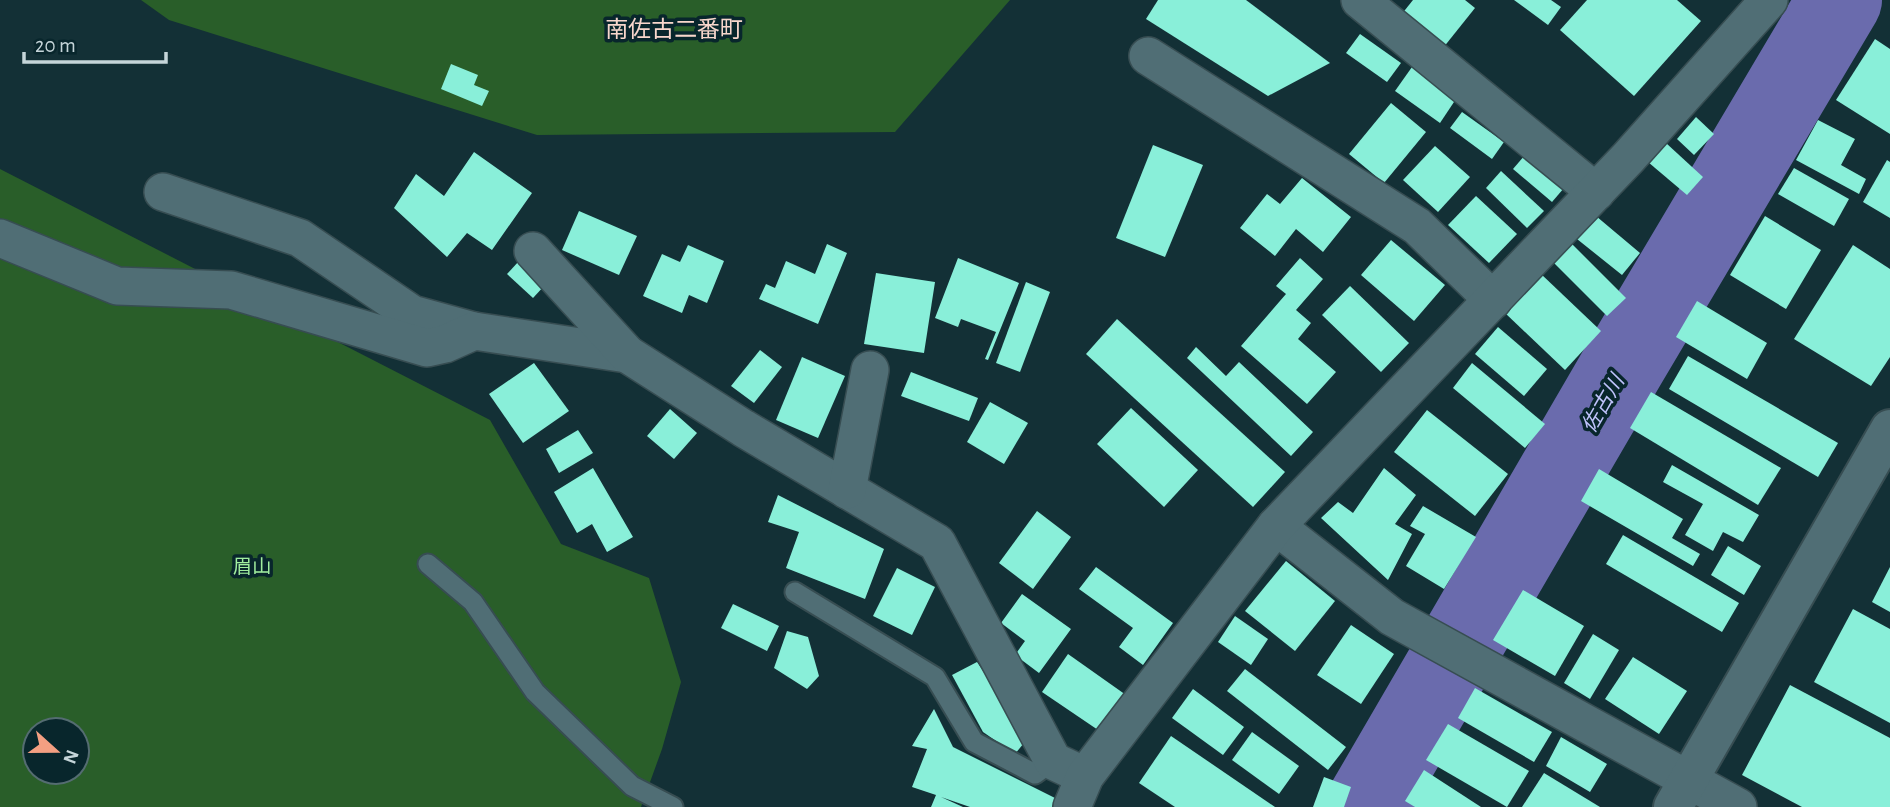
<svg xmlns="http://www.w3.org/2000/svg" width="1890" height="807" font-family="'Alegreya Sans','Noto Sans JP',sans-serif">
<rect width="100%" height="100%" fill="#133036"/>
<!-- forest -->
<g fill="#295e29" fill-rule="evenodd">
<path d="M141,0h869l-115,132 -358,3 -368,-115z"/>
<path d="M0,169l490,251 71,124 88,34 32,104 -19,67 -21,58h-641zM35,730h42v42h-42z"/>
</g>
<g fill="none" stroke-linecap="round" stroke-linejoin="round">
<!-- river -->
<path stroke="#6a6bad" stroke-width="84" d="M1366,807l258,-443 216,-364"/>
</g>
<!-- building -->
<g fill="#89efd9">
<path d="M1158,0h88l84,63 -62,33 -122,-77z"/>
<path d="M1413,0h52l10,8 -32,40 -42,-33z"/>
<path d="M1514,0h37l10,7 -13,18z"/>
<path d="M1587,0h90l24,21 -67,75 -74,-66z"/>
<path d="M1360,34l41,29 -14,19 -41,-29z"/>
<path d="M1875,39l15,10v85l-54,-34z"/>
<path d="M451,64l27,11 -4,10 15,6 -7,15 -41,-17z"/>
<path d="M1412,67l44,32 -16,24 -45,-32z"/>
<path d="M1391,103l35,29 -42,51 -35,-29z"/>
<path d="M1462,112l42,30 -12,17 -42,-31z"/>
<path d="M1696,117l18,17 -20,21 -17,-16z"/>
<path d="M1818,120l37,19 -14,26 25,14 -7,15 -63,-34z"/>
<path d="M1666,143l37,34 -16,18 -39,-33z"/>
<path d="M1153,145l50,20 -38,92 -49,-19z"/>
<path d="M1435,146l35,31 -32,35 -35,-32z"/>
<path d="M474,152l58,41 -40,57 -25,-17 -20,24 -53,-49 22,-34 28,22z"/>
<path d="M1525,155l39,33 -12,14 -39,-33z"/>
<path d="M1887,160l3,2v56l-27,-16z"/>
<path d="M1794,168l55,31 -15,27 -56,-32z"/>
<path d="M1501,171l43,40 -17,17 -41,-40z"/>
<path d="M1302,178l49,39 -28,35 -27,-23 -21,27 -35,-28 27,-34 13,10z"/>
<path d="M1476,196l41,38 -28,29 -41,-38z"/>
<path d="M579,211l58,25 -18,39 -57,-25z"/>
<path d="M1596,216l44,37 -18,22 -45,-36z"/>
<path d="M1765,216l56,34 -35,59 -56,-34z"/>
<path d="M1391,240l54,45 -31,36 -53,-46z"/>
<path d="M1570,242l56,56 -19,18 -55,-55z"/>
<path d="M827,244l20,9 -29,71 -59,-25 7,-15 9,4 11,-27 29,13z"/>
<path d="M688,245l36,16 -17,42 -18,-8 -7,18 -39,-17 19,-42 18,8z"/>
<path d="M1853,245l37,24v88l-19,29 -77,-47z"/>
<path d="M958,258l61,25 -31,77 -3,-1 11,-27 -35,-13 -3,8 -23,-9z"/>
<path d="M1300,258l23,21 -27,31 15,13 -13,16 38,33 -29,32 -66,-58 45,-52 -10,-8z"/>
<path d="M519,261l26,24 -12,13 -26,-24z"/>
<path d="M876,273l59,9 -11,71 -60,-9z"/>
<path d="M1540,273l61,58 -36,39 -61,-58z"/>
<path d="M1026,282l24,10 -30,80 -24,-9z"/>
<path d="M1350,286l59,57 -28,29 -59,-57z"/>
<path d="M1697,301l70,42 -20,36 -71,-42z"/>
<path d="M1117,319l168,153 -32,35 -167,-153z"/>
<path d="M1498,327l49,42 -23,27 -49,-42z"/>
<path d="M1196,347l30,29 13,-14 74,70 -22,24 -104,-98z"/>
<path d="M760,350l22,17 -28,36 -23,-17z"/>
<path d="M1688,356l150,87 -20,34 -149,-88z"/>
<path d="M802,357l43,19 -27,62 -42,-18z"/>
<path d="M534,363l35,48 -46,32 -34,-49z"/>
<path d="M1472,363l73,61 -20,24 -72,-60z"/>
<path d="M911,372l67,26 -9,23 -68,-25z"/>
<path d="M1651,392l130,76 -23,37 -128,-77z"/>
<path d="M990,402l38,21 -24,41 -37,-22z"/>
<path d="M1131,408l67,62 -34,37 -67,-63z"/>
<path d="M670,409l27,24 -23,26 -27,-23z"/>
<path d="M1427,410l81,64 -33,42 -81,-64z"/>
<path d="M578,430l15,23 -34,20 -13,-24z"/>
<path d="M1672,465l87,50 -16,27 -20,-10 -10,19 -28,-16 18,-31 -40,-22z"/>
<path d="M593,468l40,69 -26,15 -15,-28 -15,9 -23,-41z"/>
<path d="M1384,468l32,27 -21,29 17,10 -24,46 -67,-62 17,-16 15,11z"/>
<path d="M1599,469l84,50 -11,19 28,16 -7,12 -112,-65z"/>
<path d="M778,495l106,54 -19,50 -79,-31 13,-36 -31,-10z"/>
<path d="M1423,506l53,31 -32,52 -38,-23 19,-32 -15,-8z"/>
<path d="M1037,511l34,26 -38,52 -34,-26z"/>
<path d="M1623,535l116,68 -17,29 -116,-68z"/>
<path d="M1728,546l33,20 -17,29 -33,-20z"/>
<path d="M1286,561l49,40 -40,50 -50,-40z"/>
<path d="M1096,567l77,56 -30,42 -24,-18 14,-19 -54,-39z"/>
<path d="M1890,567v45l-18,-10z"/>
<path d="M897,568l38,19 -23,48 -39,-19z"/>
<path d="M1523,590l61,36 -29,50 -62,-36z"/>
<path d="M1022,594l49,35 -32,44 -24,-18 10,-14 -24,-18z"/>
<path d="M733,604l46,22 -12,25 -46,-23z"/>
<path d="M1853,609l37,20v94l-76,-41z"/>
<path d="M1235,616l33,23 -17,26 -33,-23z"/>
<path d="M1351,625l43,29 -33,50 -44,-29z"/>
<path d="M787,631l21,6 11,39 -12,13 -33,-21z"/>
<path d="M1593,634l26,16 -29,49 -26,-16z"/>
<path d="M1068,654l58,41 -25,37 -59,-40z"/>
<path d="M1633,657l54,34 -28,43 -54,-35z"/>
<path d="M977,662l51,76 -13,16 -32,-22 -31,-57z"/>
<path d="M1245,669l101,78 -18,23 -101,-79z"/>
<path d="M1790,685l100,53v69h-88l-60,-32z"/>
<path d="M1475,688l77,44 -18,30 -76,-44z"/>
<path d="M1193,689l51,38 -21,28 -51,-37z"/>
<path d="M934,709l19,38 102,51 -3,9h-82l-29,-10 22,10h-32l5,-12 -24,-8 15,-38 -15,-3z"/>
<path d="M1448,724l81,47 -22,36 -81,-47z"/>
<path d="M1252,732l47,34 -20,28 -47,-34z"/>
<path d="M1171,736l104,71h-100l-36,-24z"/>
<path d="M1561,737l46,27 -17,28 -44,-26z"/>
<path d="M1424,770l57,37h-66l-10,-6z"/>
<path d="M1544,773l56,34h-78z"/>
<path d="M1324,777l27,10 -7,20h-31z"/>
</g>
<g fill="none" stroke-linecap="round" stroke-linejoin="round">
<defs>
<g id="service">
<path d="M428,564l45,38 62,90 97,94 41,21"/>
<path d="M795,592l140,85 39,65 61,32 18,-13"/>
</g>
<g id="minor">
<path d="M1360,0l236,192"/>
<path d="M1148,56l269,170 76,74"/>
<path d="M163,192l137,46 112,76 62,17"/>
<path d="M0,238l117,48 114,4 196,58 18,-4 29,-13 153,23"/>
<path d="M533,251l94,103 116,74 194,115 116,218 32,15"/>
<path d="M847,490l23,-120"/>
<path d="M1276,526l116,91 346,190"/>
<path d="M1072,807l13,-31 191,-250 352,-368 141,-158"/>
</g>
<path id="tertiary" d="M1673,807l217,-378"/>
</defs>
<!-- service casing -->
<use href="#service" stroke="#374d52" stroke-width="23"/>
<!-- minor casing -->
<use href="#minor" stroke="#374d52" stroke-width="40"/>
<!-- tertiary casing -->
<use href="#tertiary" stroke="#374d52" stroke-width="42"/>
<!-- service -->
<use href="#service" stroke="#506e75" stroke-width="19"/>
<!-- minor -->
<use href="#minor" stroke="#506e75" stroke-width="37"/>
<!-- tertiary -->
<use href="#tertiary" stroke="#506e75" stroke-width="38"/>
</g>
<g text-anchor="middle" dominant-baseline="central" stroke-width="7" stroke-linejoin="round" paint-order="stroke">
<!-- park labels -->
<g font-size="19" fill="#a1ee9f" stroke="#08262c">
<text x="252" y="567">眉山</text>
</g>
<!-- water labels -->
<g font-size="21" font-style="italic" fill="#bec2fa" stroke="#08262c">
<text transform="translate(1603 404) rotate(-60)">佐古川</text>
</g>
<!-- quarter labels -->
<g font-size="23" fill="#f8d7cc" stroke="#08262c">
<text x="674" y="30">南佐古二番町</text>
</g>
</g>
<!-- north arrow -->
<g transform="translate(56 751) rotate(111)"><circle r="33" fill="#08262c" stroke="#546c71" stroke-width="2"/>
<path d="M0-5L12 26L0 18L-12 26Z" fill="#f39f82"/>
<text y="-10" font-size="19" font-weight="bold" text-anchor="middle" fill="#c5d5d9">N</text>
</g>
<!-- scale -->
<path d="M24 52v10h142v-10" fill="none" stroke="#c5d5d9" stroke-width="3.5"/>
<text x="35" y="52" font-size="21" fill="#c5d5d9" stroke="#08262c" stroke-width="5" paint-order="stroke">20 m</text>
</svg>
